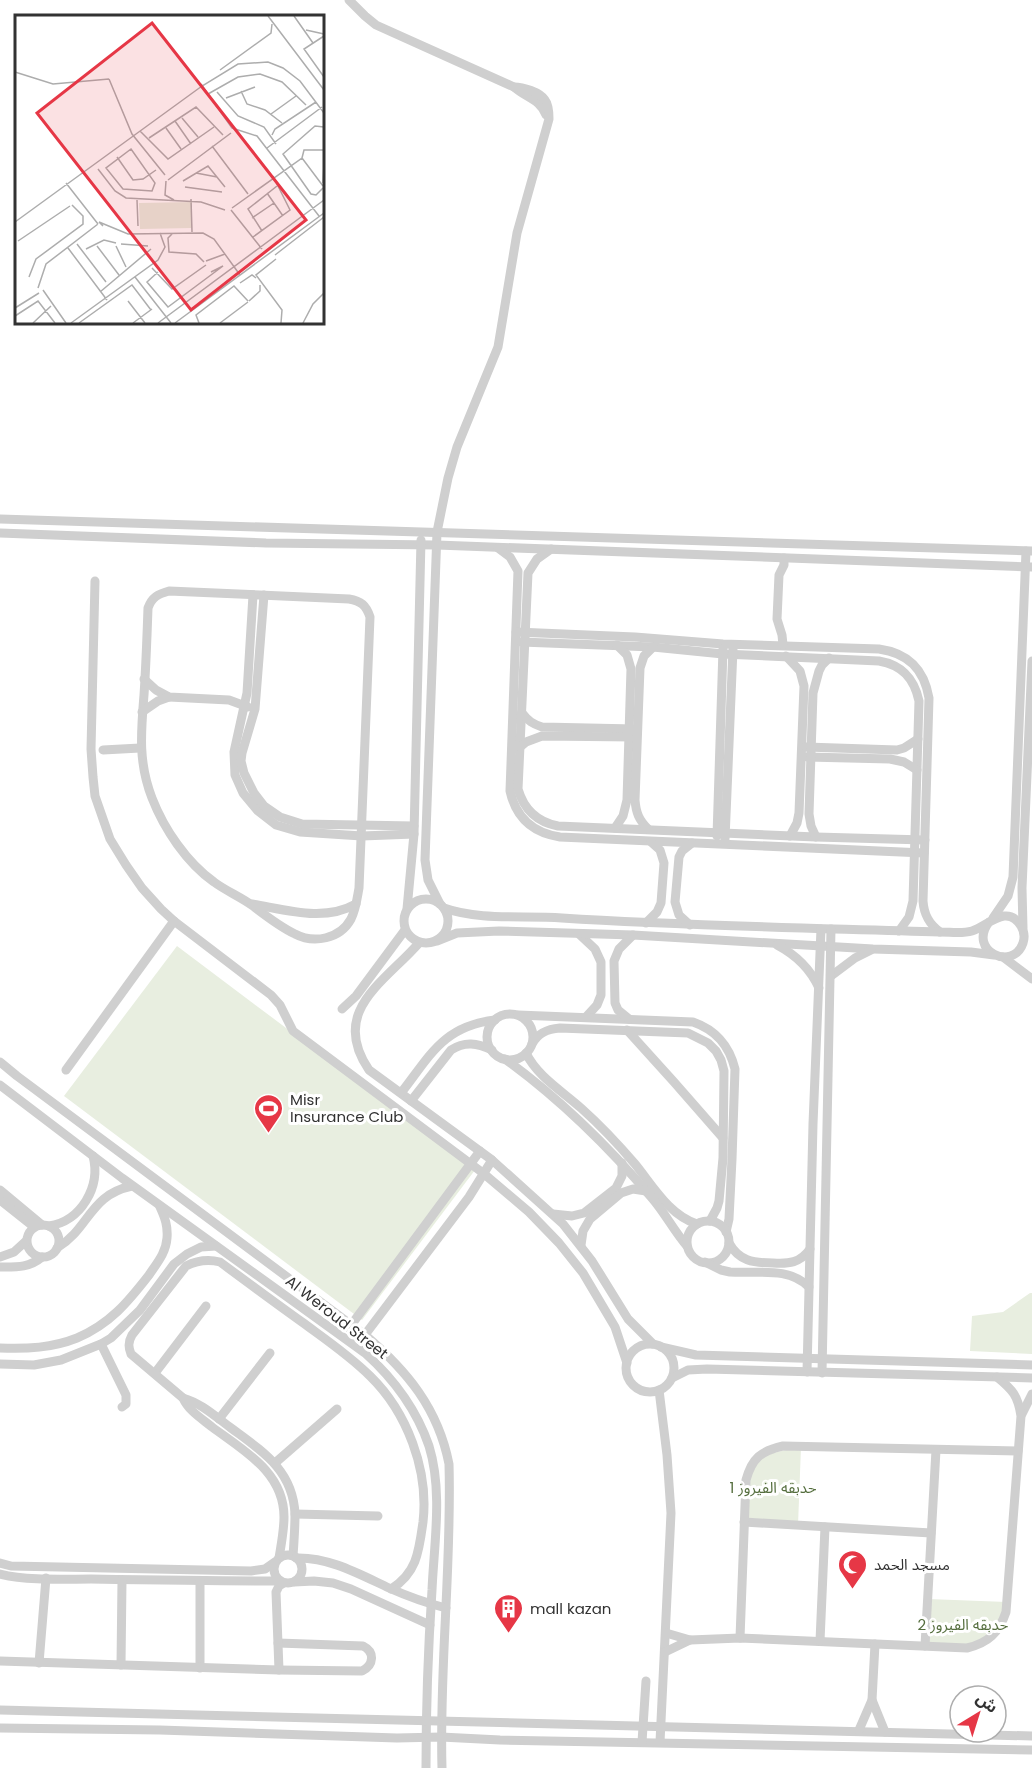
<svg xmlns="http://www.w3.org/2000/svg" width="1032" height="1768" font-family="Poppins,'Noto Sans Arabic',sans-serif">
<rect width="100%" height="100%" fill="#fff"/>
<!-- green -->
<g fill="#e8eee0">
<path d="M177,946l298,224 -113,150 -298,-224z"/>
<path d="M1030,1293h2v61l-62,-3 2,-35 31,-4z"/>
<path d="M801,1447l-3,78 -54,-3 2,-42 12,-24z"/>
<path d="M928,1599l79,3 -4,21 -25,22 -53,1z"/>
</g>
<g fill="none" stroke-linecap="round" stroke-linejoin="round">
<!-- minor -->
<g stroke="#cfcfcf" stroke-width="9">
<path d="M349,0l16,16 11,9 138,62c12,11 26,12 32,28"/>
<path d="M0,519l1032,32"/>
<path d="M0,533l266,10 171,2 595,22"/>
<path d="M498,548l12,9 8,14 -8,220c6,27 23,42 50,46l364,16"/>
<path d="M551,549l-14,10 -9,14 -10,216c6,21 19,33 40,37l258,11 109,3"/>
<path d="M95,581l-4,168 2,28 2,19 15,43 16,26 16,23 19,21 13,12 97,74 9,10 13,26 190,142 46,39 30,31 24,30 32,54 12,36"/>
<path d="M169,591l180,8c12,2 17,6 21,18l-11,271c-2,11 -3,21 -8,31 -11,20 -37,25 -56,15 -15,-7 -29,-18 -42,-28 -12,-9 -27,-15 -39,-24 -27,-19 -50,-53 -62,-84 -14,-36 -11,-66 -8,-103 2,-29 3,-58 4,-87 4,-11 10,-14 21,-17z"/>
<path d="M253,595l-6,98 -13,59 1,23 8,18 15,18 18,14 24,7 62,4 52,-2"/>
<path d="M264,595l-9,114 -13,44 -1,8 3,12 10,20 10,13 16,11 22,7 112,2"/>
<path d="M516,632l119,5 88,7 156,5c29,4 45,20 50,49l-6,203c1,14 6,23 17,31"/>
<path d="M521,642l132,5 70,7 156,7c23,4 35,17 40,40l-6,200 -4,16 -10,14"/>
<path d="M783,645l-1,-10 -5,-16 2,-44 5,-10v-7"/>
<path d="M786,656l14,15 4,15 -5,127 -2,10 -7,13"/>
<path d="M144,679l12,11 13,7 60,3 19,7"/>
<path d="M142,712l16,-11 11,-4"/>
<path d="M522,713c6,8 11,11 20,14l93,2"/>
<path d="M520,747l6,-5 16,-6 92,1"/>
<path d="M806,747l91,3 7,-2 14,-9"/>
<path d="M103,750l37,-2"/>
<path d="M807,757l83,2 14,3 13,8"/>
<path d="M615,828l8,-12 4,-16 4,-131 -4,-14 -10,-10"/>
<path d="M648,829c-9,-9 -12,-16 -13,-29l5,-132 4,-12 9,-9"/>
<path d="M717,836l6,-187"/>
<path d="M816,837l-5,-11 -2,-12 4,-121 6,-22 3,-6 7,-7"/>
<path d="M725,839l8,-190"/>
<circle cx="426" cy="921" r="22"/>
<path d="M252,904c35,6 72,18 104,0"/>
<path d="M440,904l-12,-24 -3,-20 12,-328 11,-54 9,-31 41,-100 19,-114 32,-114c0,-6 0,-14 -4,-19 -5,-8 -22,-13 -31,-13"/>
<path d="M444,908c37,13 79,7 118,10 126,8 252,10 378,14 11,0 22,2 32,-1 16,-5 35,-28 49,-5 3,5 4,11 2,17 -10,29 -56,8 -34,-21"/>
<path d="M407,909l7,-75 7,-294"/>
<path d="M993,918l15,-22 5,-19 13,-326"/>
<path d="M646,923l11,-11 4,-9 3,-40 -4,-13 -9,-8"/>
<path d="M690,925l-11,-10 -4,-13 4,-45 3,-6 10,-8"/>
<path d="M1023,928l-1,-40 10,-227"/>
<path d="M579,934l16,15 6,13v33l-4,10 -11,12"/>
<path d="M437,941l20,-8 42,-2 134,4 240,14 98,3 23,3"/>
<path d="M419,943c-34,39 -90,68 -50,127l123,90 71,64 29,37 36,58 25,25"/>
<path d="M777,945c19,10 33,23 42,43"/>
<path d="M1003,957l29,22"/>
<path d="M831,976l24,-18 16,-8"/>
<path d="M342,1009l14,-13 49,-66"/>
<circle cx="510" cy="1037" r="23"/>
<path d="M518,1015l175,7c23,8 36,23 42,47l-3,90 -3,60 -3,13"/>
<path d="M629,1019l-11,-9 -3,-7 -1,-42 5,-12 14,-14"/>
<path d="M627,1030l47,52 49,56"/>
<path d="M532,1044c6,-11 15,-15 28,-16l128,5 20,10 8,8 5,9 3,11 -1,87 -4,43 -2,7 -7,13"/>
<path d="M526,1053c11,23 36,38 55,55 19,17 37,36 54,56 18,22 34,51 62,60"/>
<path d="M505,1059c55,40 103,87 147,139 13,15 22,33 35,48"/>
<path d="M0,1062l17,14 348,259c42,36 73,73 84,129 3,101 -10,203 -7,304"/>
<path d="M66,1070l108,-149"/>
<path d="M0,1085l122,93 243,175c29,26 51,55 64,93 14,45 5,98 3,144 -4,60 -6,119 -6,178"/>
<path d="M401,1093c29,-37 42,-67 94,-73"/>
<path d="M411,1101l40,-51c14,-9 26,-7 41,0"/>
<path d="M0,1190l42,35"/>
<path d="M0,1200l34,27"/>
<path d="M553,1214l19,2 12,-3 32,-25 6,-12v-13"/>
<circle cx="708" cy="1242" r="21"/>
<circle cx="43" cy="1241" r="16"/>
<path d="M49,1226c32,-5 52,-39 44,-70"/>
<path d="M729,1243c10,18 24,20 44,20 16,1 27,0 37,-14"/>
<path d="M581,1245l2,-14 7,-12 31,-26 12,-4 13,2"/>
<path d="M57,1248c33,-20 32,-53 75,-62"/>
<path d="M0,1257l14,-5 12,-11"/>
<path d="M705,1262l16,8 9,2c27,2 58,-6 79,15"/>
<path d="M0,1267c16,0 29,1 42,-10"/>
<path d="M349,1328l131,-177"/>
<path d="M361,1340l108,-143 23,-37"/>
<path d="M101,1344l25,51v9l-4,3"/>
<circle cx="650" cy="1368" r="24"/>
<path d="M661,1347l35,8 336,10"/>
<path d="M0,1348c27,1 52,0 77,-10 33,-14 51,-36 72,-63 8,-12 17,-22 18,-37 1,-12 -2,-20 -7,-31"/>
<path d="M0,1364l34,1 27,-5 40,-16 10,-6 29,-28 34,-46 13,-10 14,-7 15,-1"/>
<path d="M807,1372l6,-248 8,-195"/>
<path d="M155,1373l51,-67"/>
<path d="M822,1373l9,-444"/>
<path d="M672,1378l16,-8 19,-1 325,9"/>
<path d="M659,1390l8,65 4,58 -11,229"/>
<path d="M183,1398c18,5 33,19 48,30 31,23 62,42 64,86 0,14 -1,28 -2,42"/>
<path d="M1022,1414l10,-20"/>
<path d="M219,1419l51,-66"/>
<path d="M275,1463l62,-54"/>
<path d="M295,1514l83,2"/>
<path d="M744,1522l187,11"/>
<circle cx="288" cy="1569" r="14"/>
<path d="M279,1558c2,-13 5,-27 5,-41 0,-45 -40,-66 -72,-90 -11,-9 -23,-16 -29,-29l-52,-44c-3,-7 -3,-12 1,-19l54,-69c12,-6 22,-7 34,-4 27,20 54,40 82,60 23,17 47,33 68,54 37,36 59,94 53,146 -4,29 -6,51 -32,67"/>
<path d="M296,1558c33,-1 63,16 93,30 18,8 37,15 57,20"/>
<path d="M0,1563l11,3 240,5 14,-2 10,-7"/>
<path d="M0,1574c28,7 63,5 91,5 63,1 126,2 189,2"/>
<path d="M200,1581v87"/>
<path d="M294,1582l20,-1 19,2 18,6 79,36"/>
<path d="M666,1633l24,7 50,-2 227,10c21,-5 32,-15 39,-36l15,-196c-3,-20 -8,-26 -24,-39"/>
<path d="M740,1638l6,-158c6,-22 15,-29 37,-34l235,5"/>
<path d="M820,1641l5,-114"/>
<path d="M925,1646l11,-196"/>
<path d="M665,1652l25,-12"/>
<path d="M0,1661l279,9 83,1c12,-6 13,-19 1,-25l-85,-3"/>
<path d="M39,1663l7,-85"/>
<path d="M121,1665l1,-85"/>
<path d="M279,1670l-3,-78 3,-6 5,-3"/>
<path d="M872,1700l13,32"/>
<path d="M0,1710l1032,26"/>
<path d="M0,1728l160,2 237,8 44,-1 59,3 532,10"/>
<path d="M859,1730l13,-30 3,-56"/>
<path d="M642,1742l4,-61"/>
</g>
</g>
<!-- icons -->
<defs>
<symbol id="stadium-pin" viewBox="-11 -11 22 30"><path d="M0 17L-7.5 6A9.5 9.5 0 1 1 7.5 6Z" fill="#e63746" stroke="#fff"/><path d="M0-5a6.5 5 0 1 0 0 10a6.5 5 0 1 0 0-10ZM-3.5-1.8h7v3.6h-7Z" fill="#fff"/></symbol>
<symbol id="mosque-pin" viewBox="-11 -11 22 30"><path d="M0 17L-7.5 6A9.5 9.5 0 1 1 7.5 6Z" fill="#e63746" stroke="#fff"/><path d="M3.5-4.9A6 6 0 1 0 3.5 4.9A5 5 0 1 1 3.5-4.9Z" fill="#fff"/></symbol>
<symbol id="building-pin" viewBox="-11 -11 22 30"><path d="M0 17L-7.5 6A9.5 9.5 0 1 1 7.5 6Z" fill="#e63746" stroke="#fff"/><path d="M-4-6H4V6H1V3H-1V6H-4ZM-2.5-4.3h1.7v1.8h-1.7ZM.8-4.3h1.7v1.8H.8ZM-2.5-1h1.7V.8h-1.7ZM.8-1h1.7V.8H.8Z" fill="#fff"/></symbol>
</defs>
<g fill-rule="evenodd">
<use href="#stadium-pin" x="252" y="1092" width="33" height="45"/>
<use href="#mosque-pin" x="836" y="1548" width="33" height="45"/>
<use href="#building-pin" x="492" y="1592" width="33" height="45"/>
</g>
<g text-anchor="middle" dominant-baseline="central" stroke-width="6" stroke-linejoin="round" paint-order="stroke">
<!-- poi labels -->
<g font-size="15" fill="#323232" stroke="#fff" text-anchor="start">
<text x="290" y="1099">Misr<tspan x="290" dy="17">Insurance Club</tspan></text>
<text x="874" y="1564">مسجد الحمد</text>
<text x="530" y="1608">mall kazan</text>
</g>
<!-- street labels -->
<g font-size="15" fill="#323232" stroke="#fff">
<text transform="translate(337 1317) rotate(38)">Al Weroud Street</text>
</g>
<!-- park labels -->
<g font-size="15" fill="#556e3e" stroke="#fff">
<text x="773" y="1487">حدبقه الفيروز 1</text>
<text x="963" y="1624">حدبقه الفيروز 2</text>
</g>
</g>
<!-- overview -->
<g transform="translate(15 15)">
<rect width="309" height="309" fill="#fff"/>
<path d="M177,187v26l-52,1 -1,-26z" fill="#e8eee0"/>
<path fill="none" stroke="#adadad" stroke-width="1.5" d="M253,1l56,74M279,1l19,27M291,15l18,4M309,21l-20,13 20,28M205,55l51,-37 1,-9M0,57l38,12 56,-5M94,64l23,55 33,41M186,69l31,44M226,76l6,13 18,6 17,13M202,77l21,24 26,11 12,17M193,79l30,-17 22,-3 22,8 24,23M211,83l29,-11M256,99l25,-18M167,103l16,19M160,106l16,23M151,113l15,21M217,113l25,8 62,80M125,116l28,28 46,-32M257,120l3,-6 41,-27M134,123l47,-31 27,28M197,131l36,48M252,133l55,-41M116,134l24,34 -3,8 -29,-2 -17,-21zM102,142l16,23 10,-1 13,-9M287,143l21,28M83,154l17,22 11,7 75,4 24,8M181,158l21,4M153,165l63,-47M151,166l-1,14 9,5M168,166l25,-15 17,21M51,168l32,41M308,168l1,-19M170,172l37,5M308,173l-7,7 -5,-1 -28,-40 32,-28 9,1M252,178l16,23M176,184l1,33M122,185l1,26M217,193l70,-50 2,-8h20M216,195l31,39M237,203l22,-15M0,207l187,-136 36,-22 30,-2 15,6 17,13 24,32M88,211l-4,-4 29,12 75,-1 11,6 26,36M247,216l-14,-22 29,-23M157,219l-4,4 1,14 27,2 8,8M238,222l37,-27 -17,-34M3,226l52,-35M62,229l29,38M106,229l27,2M82,231l22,29M101,231l10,21M53,233l39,52M71,234l18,-9 12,3M260,240l49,-38M261,244l-20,16 26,35 -1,13M191,246l19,-7M137,253l20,21 34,-24M143,257l-11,10 21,25 55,-41 -12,6M14,262l7,-18 47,-35v-8l-11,-11M120,262l36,46M225,268l12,-8 4,3M23,273l8,-24 52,-40M28,275l23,33M85,277l51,-43M113,286l17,22M234,286l11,-10v-6M0,293l24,-15M0,301l23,-15 17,22M18,308l18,-17M56,308l87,-63 7,-13 -5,-14M64,308l53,-38 19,25M118,308l19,-14M143,308l166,-123M160,308l149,-110M184,308l-3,-8 38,-29 14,15M205,308l28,-21M288,308l10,-19 11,-11"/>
<path fill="#e63746" fill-opacity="0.15" stroke="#e63746" stroke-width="3" d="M137,8l154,197 -115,90 -154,-197z"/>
<rect width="309" height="309" fill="none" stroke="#323232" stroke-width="3"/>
</g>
<!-- north arrow -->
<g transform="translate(978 1714) rotate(38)"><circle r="28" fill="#ffffff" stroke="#adadad" stroke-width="1.5"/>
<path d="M0-4.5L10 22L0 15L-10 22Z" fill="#e63746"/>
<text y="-9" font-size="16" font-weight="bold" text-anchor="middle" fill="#323232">ش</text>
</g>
</svg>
